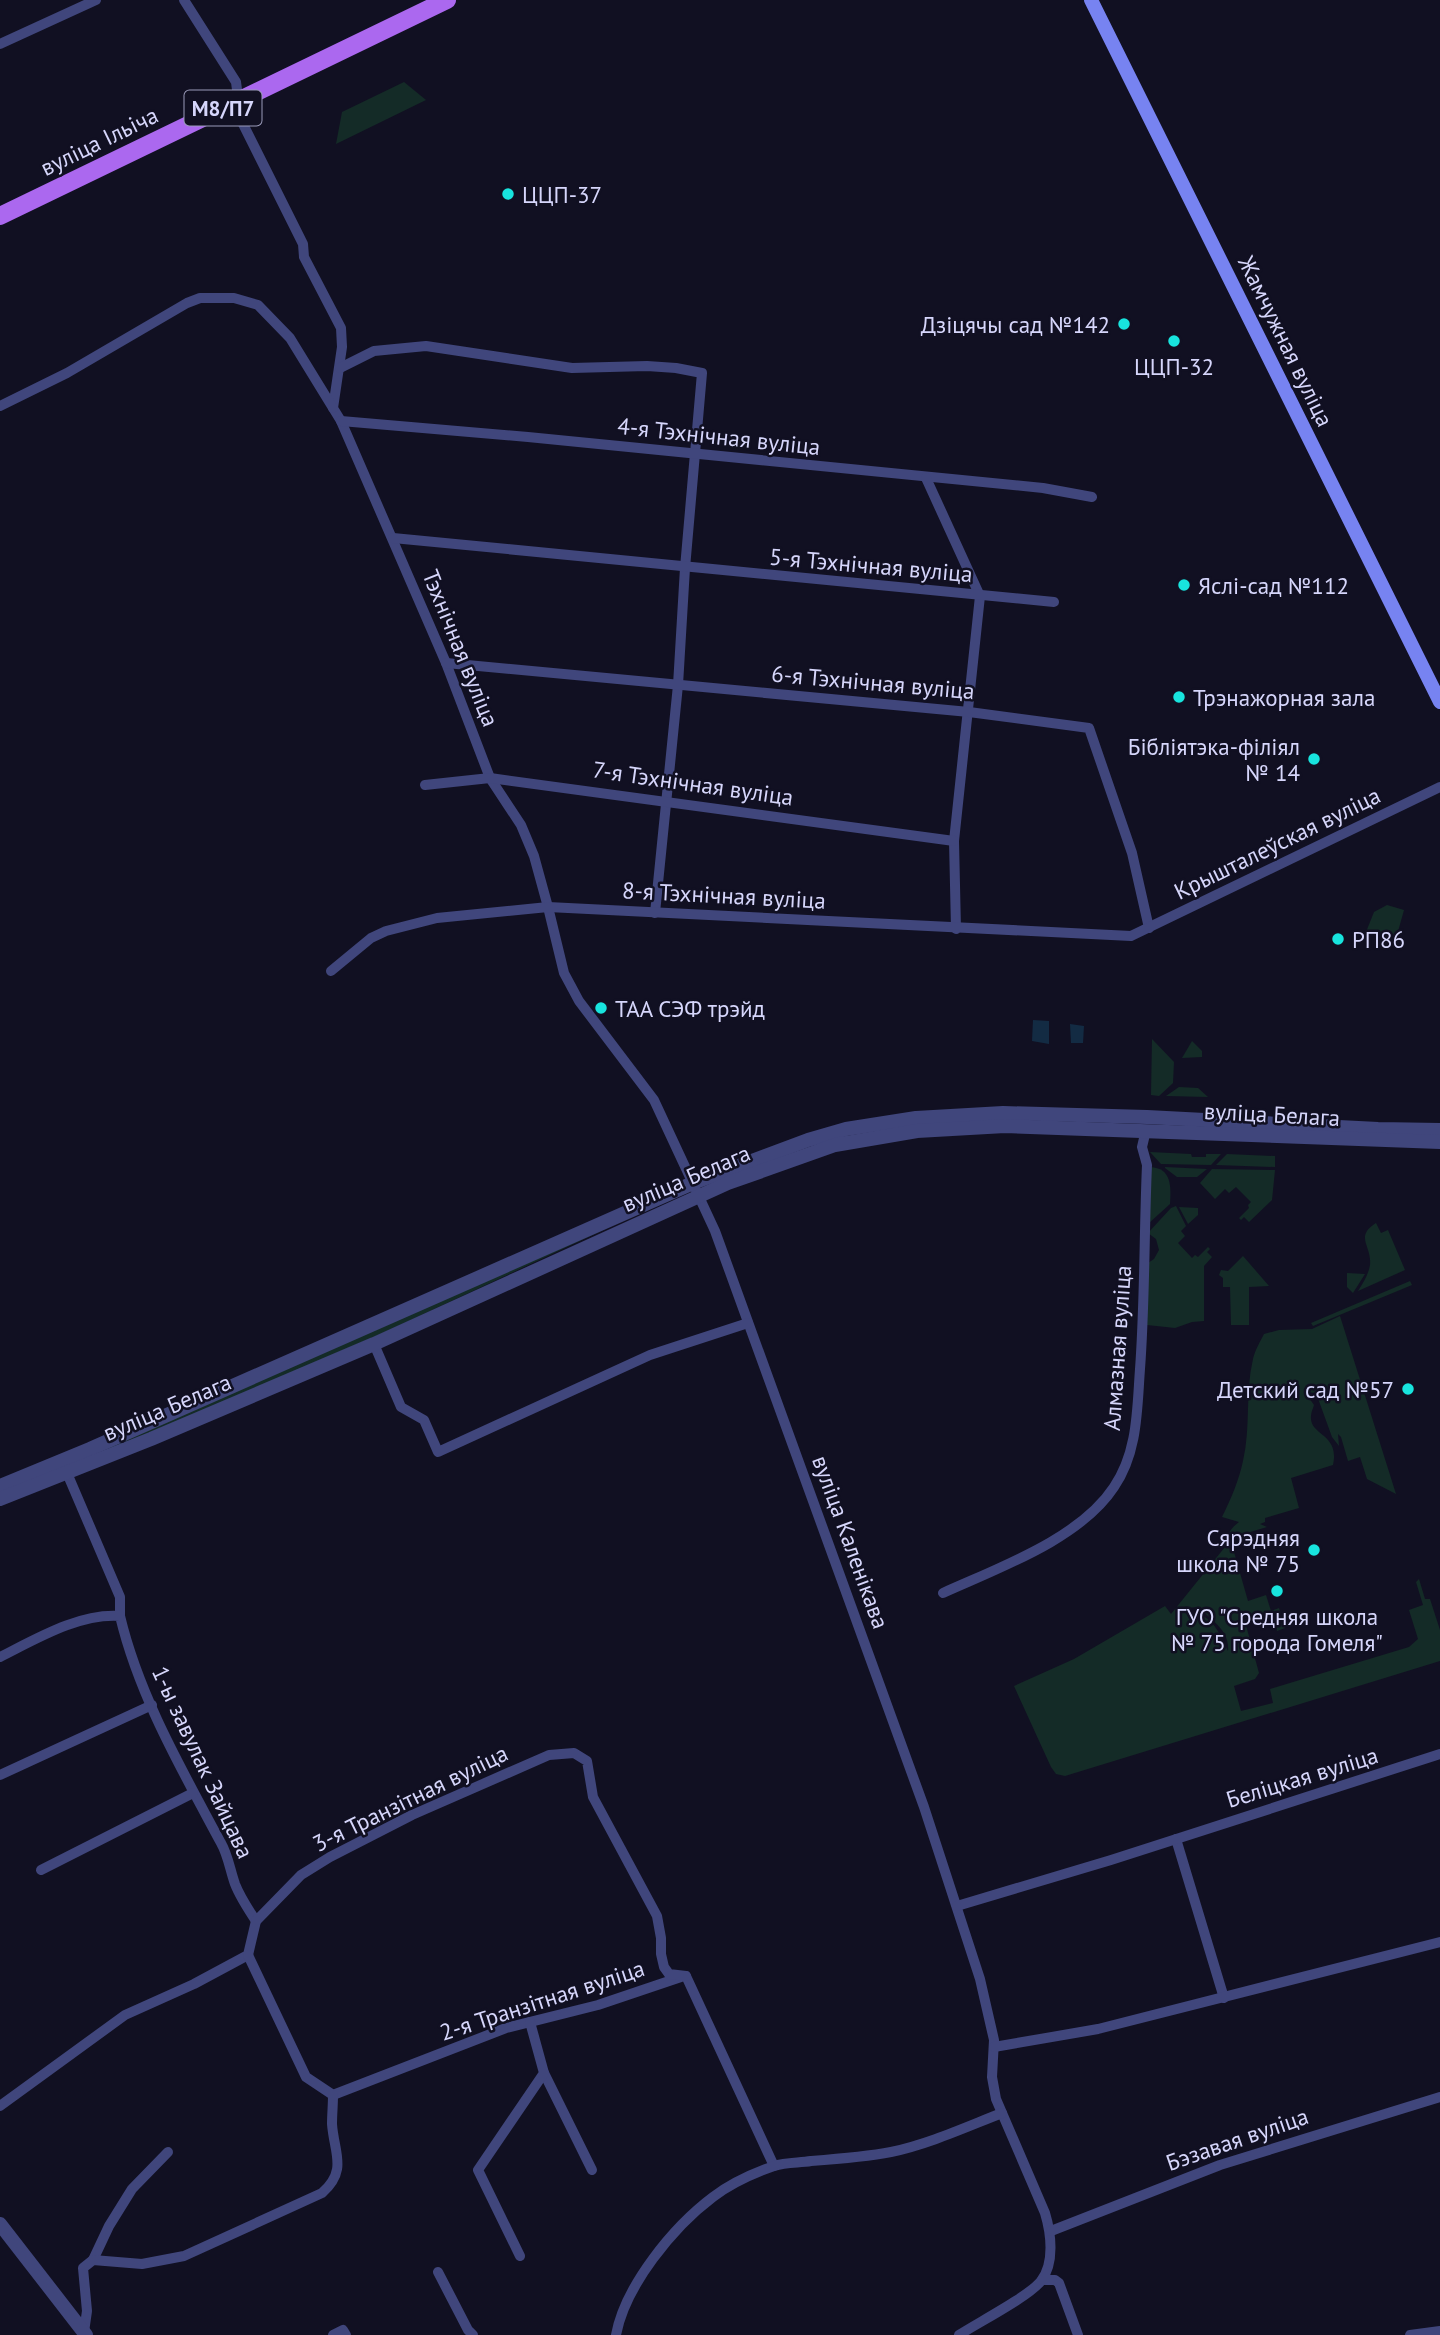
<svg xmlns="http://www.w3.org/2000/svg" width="1440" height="2335" font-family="'PT Sans',sans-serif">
<rect width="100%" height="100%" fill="#111022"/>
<!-- green -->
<g fill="#142b27" fill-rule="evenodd">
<path d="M404,82l22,18 -90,44 6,-32z"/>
<path d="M1387,905l17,5 -9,32 -29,-10 8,-20z"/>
<path d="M1152,1039l22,23 -1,21 -14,13 -8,-1z"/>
<path d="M1192,1041l10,10v6l-20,1z"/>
<path d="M1179,1087l19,1 10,9 -42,-1z"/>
<path d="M1150,1152l41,2 1,3h14v-3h15l-10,11 -50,-1z"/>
<path d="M1227,1154l48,2v11l-59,-2z"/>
<path d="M1150,1167c22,1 21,20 20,37l-21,19z"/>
<path d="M1165,1168v-1l42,2 -10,8h-20z"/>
<path d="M1212,1169l63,1 -3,30 -23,22 -5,-5 -3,3 -2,-2 10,-10 -1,-3 3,-3 -15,-15 -7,6 -4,-4 -10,10 -15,-16z"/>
<path d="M1176,1206l10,20 -5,5 4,5 -7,7 14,15 3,-3 3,2 10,-10 2,2 -3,3 5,5 -8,9v55l-12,1 -17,6 -28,-3 1,-62 6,-4 5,-9 -3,-11 -8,-6 23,-25z"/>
<path d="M1179,1207l19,1v7l-10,9z"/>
<path d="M1376,1223l5,10 7,-3 17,40 -47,21c5,-8 10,-15 12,-26 2,-20 -16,-28 6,-42z"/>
<path d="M612,1226l-227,106 -268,116 -23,3z"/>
<path d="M1243,1256l26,30 -20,1v38h-18l-1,-38h-7v-9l-4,-3 2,-5 7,1z"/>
<path d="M1347,1273l18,1 -12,19 -6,-6z"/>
<path d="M1410,1281l2,4 -99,41 -2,-3z"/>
<path d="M1340,1316l56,178 -29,-15 -7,-22 -12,4 -7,-24 -3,-3 1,12 -7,-9 -16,-44 -11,-1 9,13c-1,4 -3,7 -3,11 -2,20 29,17 22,49l-42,13 8,30 -34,10v4l-5,2 7,3 -37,11 18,63 18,-6 5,16 8,-3 6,20 -8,3 -7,-20 -26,7 15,55 -4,6 -21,7 7,25 32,-8 -3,-14 139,-42 9,-8 -9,-29 14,-5 -7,-23 3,-3 6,20h5l10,31v31l-375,115 -9,-2 -5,-7 -37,-81 60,-27 91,-53 6,8 54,-67c1,-12 5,-18 14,-25l-17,-5c9,-18 17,-37 21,-56 8,-34 2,-69 10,-102 2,-9 7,-17 11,-25l15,-4 33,-1zM1198,1607c13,13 32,23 30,44 -12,-26 -19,-42 -52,-38l10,-5z"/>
</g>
<!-- water -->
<g fill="#132b43">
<path d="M1033,1020l16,1v23l-17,-3z"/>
<path d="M1070,1024l14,2 -1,17h-12z"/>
</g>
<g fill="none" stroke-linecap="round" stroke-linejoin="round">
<!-- minor -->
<g stroke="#40467c" stroke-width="10">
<path d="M184,0l52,82 5,38 62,124 1,13 37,71 1,19 -9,61 8,13 105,242 44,115 31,47 13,31 14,51 16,66 15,28 75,99 61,131 209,576 56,172 14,61 -2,37 4,22 49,114c6,20 10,50 -4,68 -13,16 -62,41 -82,54"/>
<path d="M0,44l96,-44"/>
<path d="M340,368l34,-17 52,-5 146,22 75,-2 29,2 26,5 -17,195 -7,117 -23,228"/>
<path d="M0,406l67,-33 120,-70 13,-5h34l24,7 32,33 43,70"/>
<path d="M341,421l187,16 515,51 49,9"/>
<path d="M926,478l54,118 -26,245 2,88"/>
<path d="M393,538l661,64"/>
<path d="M446,663l523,49 120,16 43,125 17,75"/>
<path d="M425,785l65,-7 464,63"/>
<path d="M331,971l40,-33 15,-7 51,-13 111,-11 583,29 309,-149"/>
<path d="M374,1344l27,63 23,13 14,32 212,-97 98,-32"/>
<path d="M64,1466l56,131v19"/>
<path d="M943,1593c55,-25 137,-54 171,-106 24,-35 23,-78 26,-118 5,-68 4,-136 7,-204l-5,-18 4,-17"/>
<path d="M0,1657c36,-18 79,-44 120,-41 19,80 62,154 101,227 7,12 9,27 14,41 5,13 13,25 21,37"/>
<path d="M0,1775l152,-70"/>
<path d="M1176,1839l48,159"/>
<path d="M41,1870l152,-77"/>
<path d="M957,1906l154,-46 329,-106"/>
<path d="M686,1976l88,190"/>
<path d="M994,2047l104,-18 342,-87"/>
<path d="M544,2073l48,97"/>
<path d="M333,2095l173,-67 92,-23 83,-28"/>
<path d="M0,2106l125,-91 69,-31 54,-29 8,-34 45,-46 29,-18 82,-42 137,-60 25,-2 13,8 6,36 64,119 4,22v16l3,13 5,7 17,2"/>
<path d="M1051,2231l169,-66 220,-68"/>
<path d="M520,2256l-42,-86 66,-97 -14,-51"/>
<path d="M93,2260l16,-34 23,-37 36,-37"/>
<path d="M438,2272l30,58 5,5"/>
<path d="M1042,2280h13l4,3 19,52"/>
<path d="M84,2332l3,-21 -4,-43 10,-8 49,4 42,-8 138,-63c26,-23 12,-40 10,-69 0,-9 1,-19 1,-29l-27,-18 -58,-122"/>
<path d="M333,2335l10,-5 3,5"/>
<path d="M616,2335c9,-49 57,-108 97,-138 17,-13 41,-24 61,-31 12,-4 25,-3 37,-5 27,-2 54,-4 80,-9 38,-8 75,-25 111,-39"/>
<path d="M1410,2335l30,-4"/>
</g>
<!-- tertiary -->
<g stroke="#40467c" stroke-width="14">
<path d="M0,1486l90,-37 603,-266 115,-43 38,-11 70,-11 87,-5 144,4 231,12 62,1"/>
<path d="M0,1499l151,-60 223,-95 354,-161 107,-38 82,-14 88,-5 435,16"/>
<path d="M0,2224l86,111"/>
</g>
<!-- secondary -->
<path stroke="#7783f1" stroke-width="14" d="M1091,0l349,702"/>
<!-- primary -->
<path stroke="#ab68ef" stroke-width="18" d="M0,216l447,-216"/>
</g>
<!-- markers -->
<g fill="#18e4de" stroke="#111022" stroke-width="2.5">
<circle cx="508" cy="194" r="7"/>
<circle cx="1124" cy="324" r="7"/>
<circle cx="1174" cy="341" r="7"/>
<circle cx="1184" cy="585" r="7"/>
<circle cx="1179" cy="697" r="7"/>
<circle cx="1314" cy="759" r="7"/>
<circle cx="1338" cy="939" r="7"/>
<circle cx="601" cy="1008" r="7"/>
<circle cx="1408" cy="1389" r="7"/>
<circle cx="1314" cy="1550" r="7"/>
<circle cx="1277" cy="1591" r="7"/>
</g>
<g text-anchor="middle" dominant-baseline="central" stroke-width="5" stroke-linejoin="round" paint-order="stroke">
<!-- shield labels -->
<rect fill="#111022" stroke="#9b9bba" stroke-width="2" x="184.5" y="90.5" width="77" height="35" rx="5"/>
<g font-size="21" font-weight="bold" fill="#d6d6fb">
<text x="223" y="108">М8/П7</text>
</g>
<!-- street labels -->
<g font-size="23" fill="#d6d6fb" stroke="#111022">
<text transform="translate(99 141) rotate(-26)">вуліца Ільіча</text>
<text transform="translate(1286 341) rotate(64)">Жамчужная вуліца</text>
<text transform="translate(719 436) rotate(6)">4-я Тэхнічная вуліца</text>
<text transform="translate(871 565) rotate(5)">5-я Тэхнічная вуліца</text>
<text transform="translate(461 648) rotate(68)">Тэхнічная вуліца</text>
<text transform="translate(873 682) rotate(5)">6-я Тэхнічная вуліца</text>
<text transform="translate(693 783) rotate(8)">7-я Тэхнічная вуліца</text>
<text transform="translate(1277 843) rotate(-26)">Крышталеўская вуліца</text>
<text transform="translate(724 895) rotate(3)">8-я Тэхнічная вуліца</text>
<text transform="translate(1272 1114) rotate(3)">вуліца Белага</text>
<text transform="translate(686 1178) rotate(-23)">вуліца Белага</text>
<text transform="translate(1117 1348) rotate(-86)">Алмазная вуліца</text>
<text transform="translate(167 1407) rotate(-23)">вуліца Белага</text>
<text transform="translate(851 1542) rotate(70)">вуліца Каленікава</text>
<text transform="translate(203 1762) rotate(65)">1-ы завулак Зайцава</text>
<text transform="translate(1302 1777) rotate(-17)">Беліцкая вуліца</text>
<text transform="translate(410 1798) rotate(-26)">3-я Транзітная вуліца</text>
<text transform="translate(542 2000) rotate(-18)">2-я Транзітная вуліца</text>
<text transform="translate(1237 2139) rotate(-19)">Бэзавая вуліца</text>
</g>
<!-- poi labels -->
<g font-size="23" fill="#d6d6fb" stroke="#111022" text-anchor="start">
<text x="522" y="194">ЦЦП-37</text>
<text x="1110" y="324" text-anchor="end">Дзіцячы сад №142</text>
<text x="1174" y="366" text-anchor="middle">ЦЦП-32</text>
<text x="1198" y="585">Яслі-сад №112</text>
<text x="1193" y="697">Трэнажорная зала</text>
<text x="1300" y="746" text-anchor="end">Бібліятэка-філіял<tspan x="1300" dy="26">№ 14</tspan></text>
<text x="1352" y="939">РП86</text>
<text x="615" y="1008">ТАА СЭФ трэйд</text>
<text x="1394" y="1389" text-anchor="end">Детский сад №57</text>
<text x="1300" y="1537" text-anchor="end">Сярэдняя<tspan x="1300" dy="26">школа № 75</tspan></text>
<text x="1277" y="1616" text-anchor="middle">ГУО "Средняя школа<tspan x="1277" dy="26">№ 75 города Гомеля"</tspan></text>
</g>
</g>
</svg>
